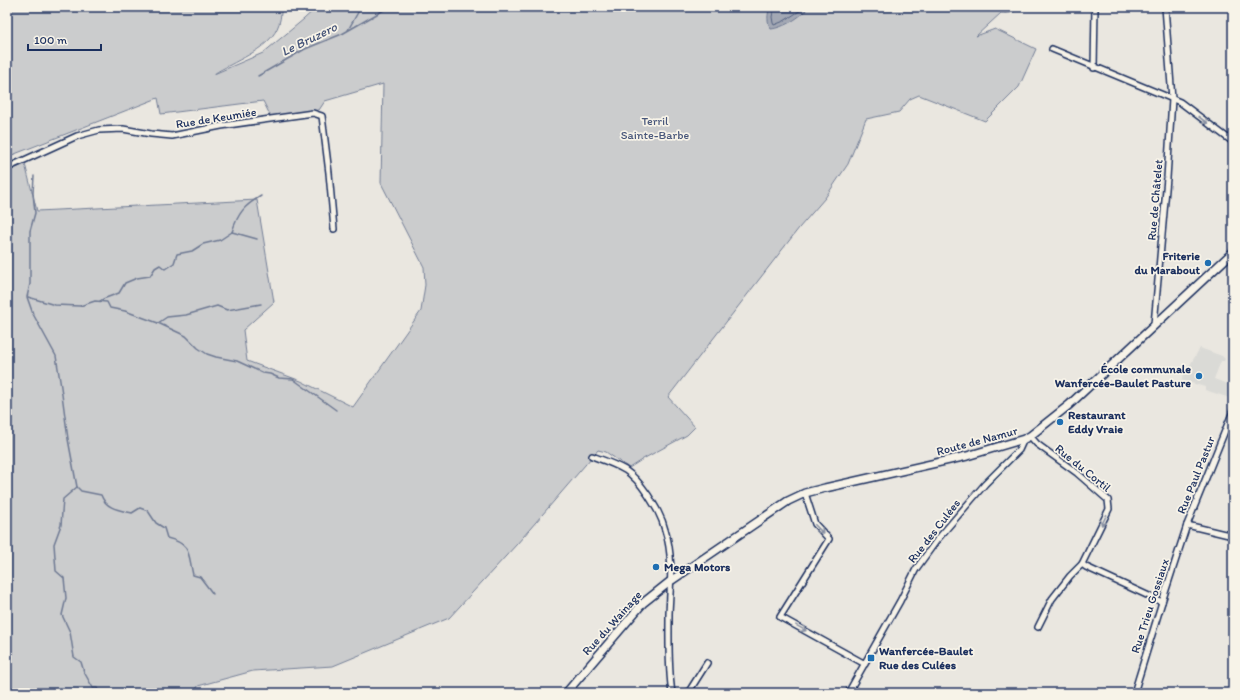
<svg xmlns="http://www.w3.org/2000/svg" width="1240" height="700" font-family="Itim,sans-serif">
<rect width="100%" height="100%" fill="#eae7e0"/>
<filter id="ink" filterUnits="userSpaceOnUse"><feTurbulence type="fractalNoise" baseFrequency=".025" numOctaves="2"/><feDisplacementMap in="SourceGraphic" scale="8" xChannelSelector="R" yChannelSelector="G"/><feConvolveMatrix kernelMatrix="1 2 1 2 8 2 1 2 1" color-interpolation-filters="sRGB"/></filter>
<g filter="url(#ink)">
<!-- built -->
<path fill="#dadad6" d="M1200,348l22,8 3,3 -1,2h-3l-7,18 19,7v13l-28,-9v-3l-24,-7z"/>
<!-- green -->
<path fill="#cbcccd" stroke="#737e96" d="M7,7h274c2,33 -27,45 -51,58 -6,3 -12,6 -16,9l49,-21 41,-34 13,-12h453l-2,5h37l2,-5h212c-4,6 -11,7 -18,6l-25,23 19,-7 41,20 -17,38 -34,34 -66,-26 -9,4 -11,13 -33,7 -18,45 -23,34 -26,30 -131,169 27,30 -8,8 -44,24 -14,9 -23,-16 -8,-2 -81,94 -68,74 -116,48 -80,5 -55,15 -4,7h-187v-521l18,-8 12,47 220,-11 17,102 -31,28 4,31 54,20 52,26 68,-96 4,-26 -1,-18 -43,-84 2,-99 -58,17 -6,9 -48,7 -8,-16 -102,13 -3,-16 -151,59z"/>
<!-- water -->
<path fill="#a3a8b4" stroke="#6d7892" d="M770,7h37c-4,10 -25,21 -36,22 -4,-7 -4,-14 -1,-22z"/>
<g fill="none" stroke-linecap="round" stroke-linejoin="round">
<!-- shore -->
<path stroke="#515f80" stroke-width="1" d="M774,7l-2,10 1,6 1,2 10,-4 17,-11 1,-3"/>
<!-- stream -->
<g stroke="#6d7892" stroke-width="1.5">
<path d="M348,30l13,-23"/>
<path d="M258,76l47,-27 37,-15 47,-27"/>
<path d="M34,176l-1,17 2,20 -5,18v53l-3,13 6,17 23,42 5,31 7,52 9,48 4,4 20,4c5,14 18,15 31,18l8,-5 8,3 8,12 8,5 3,10c25,6 21,16 26,37l7,2 13,17"/>
<path d="M232,232c6,-19 12,-26 29,-36"/>
<path d="M28,297l27,8 25,1 15,-5 12,1 3,6 15,3 33,12 9,-6 19,-2 31,-9 10,4 34,-6"/>
<path d="M100,301l3,-2 16,-6 6,-10 12,-5 13,-2 5,-8 5,-3 5,4 9,-6 3,-9 15,-3 11,-7 17,-4 12,-8 25,7"/>
<path d="M158,323l28,13 12,12 9,6 9,3 21,4 26,12 7,1 9,4 14,1 43,31"/>
<path d="M77,487l-14,12 -2,26 -7,19 2,27 8,7 2,20 -4,17 8,17 4,25 7,5 3,10 9,16h4l5,5"/>
</g>
<defs>
<g id="street">
<path d="M1052,49l128,53 53,40"/>
<path d="M1094,68l1,-61"/>
<path d="M7,168l70,-32 22,-6 24,-1 28,5 21,2 49,-10 92,-13 9,3 7,57 5,56"/>
<path d="M1154,325l13,-147 5,-79 -7,-92"/>
<path d="M1030,436l7,8 40,29 31,27 1,9 -27,55 4,3 76,35"/>
<path d="M592,456c11,4 23,8 33,14 9,6 17,16 23,25 7,11 14,22 17,35 9,27 5,57 4,84 0,27 -1,53 3,79"/>
<path d="M805,493l10,31 14,15 -49,78 85,47"/>
<path d="M1187,525l46,11"/>
<path d="M1038,627l14,-28 18,-23 12,-12"/>
<path d="M852,688l7,5"/>
<path d="M688,693l19,-30"/>
<path d="M848,693l52,-92 16,-32 21,-29 48,-56 34,-34 5,-11"/>
<path d="M1134,693l28,-91 25,-77 46,-114"/>
</g>
<path id="secondary" d="M566,693l77,-90 29,-23 116,-79 17,-8 20,-5 142,-32 57,-17 6,-3 39,-31 164,-153"/>
</defs>
<!-- street casing -->
<use href="#street" stroke="#1b2f5e" stroke-width="8"/>
<!-- secondary casing -->
<use href="#secondary" stroke="#1b2f5e" stroke-width="10"/>
<!-- street -->
<use href="#street" stroke="#f7f3e8" stroke-width="5"/>
<!-- secondary -->
<use href="#secondary" stroke="#f7f3e8" stroke-width="7"/>
</g>
<!-- one-way arrows -->
<defs><path id="oneway-shaft" d="M-6 0H5M1.5-3L5.5 0L1.5 3" fill="none" stroke-width="1.6" stroke-linecap="round" stroke-linejoin="round"/></defs>
<g stroke="#8991a3">
<use href="#oneway-shaft" transform="translate(1203 120) rotate(37)"/>
<use href="#oneway-shaft" transform="translate(1104 520) rotate(116)"/>
<use href="#oneway-shaft" transform="translate(819 529) rotate(46)"/>
<use href="#oneway-shaft" transform="translate(801 628) rotate(29)"/>
</g>
</g>
<!-- markers -->
<g fill="#1f6fb2" stroke="#f7f3e8" stroke-width="1.5">
<circle cx="1208" cy="263" r="4"/>
<circle cx="1199" cy="376" r="4"/>
<circle cx="1060" cy="422" r="4"/>
<circle cx="656" cy="567" r="4"/>
<rect x="867" y="654" width="8" height="8" rx="2"/>
</g>
<g text-anchor="middle" dominant-baseline="central" stroke-width="3.5" stroke-linejoin="round" paint-order="stroke">
<!-- street labels -->
<g font-size="12" fill="#1b2f5e" stroke="#f7f3e8">
<text transform="translate(216 118) rotate(-9)">Rue de Keumiée</text>
<text transform="translate(1155 200) rotate(-85)">Rue de Châtelet</text>
<text transform="translate(977 441) rotate(-15)">Route de Namur</text>
<text transform="translate(1083 468) rotate(39)">Rue du Cortil</text>
<text transform="translate(1196 475) rotate(-68)">Rue Paul Pastur</text>
<text transform="translate(934 531) rotate(-52)">Rue des Culées</text>
<text transform="translate(1150 606) rotate(-72)">Rue Trieu Gossiaux</text>
<text transform="translate(612 623) rotate(-48)">Rue du Wainage</text>
</g>
<!-- park labels -->
<g font-size="12" fill="#47567a" stroke="#f7f3e8">
<text x="655" y="121">Terril<tspan x="655" dy="14">Sainte-Barbe</tspan></text>
</g>
<!-- poi labels -->
<g font-size="12" font-weight="bold" fill="#1b2f5e" stroke="#f7f3e8" text-anchor="start">
<text x="1200" y="256" text-anchor="end">Friterie<tspan x="1200" dy="14">du Marabout</tspan></text>
<text x="1191" y="369" text-anchor="end">École communale<tspan x="1191" dy="14">Wanfercée-Baulet Pasture</tspan></text>
<text x="1068" y="415">Restaurant<tspan x="1068" dy="14">Eddy Vraie</tspan></text>
<text x="664" y="567">Mega Motors</text>
<text x="879" y="651">Wanfercée-Baulet<tspan x="879" dy="14">Rue des Culées</tspan></text>
</g>
<!-- water labels -->
<g font-size="13" font-style="italic" fill="#445378" stroke="#f7f3e8">
<text transform="translate(309 39) rotate(-26)">Le Bruzero</text>
</g>
</g>
<!-- margin -->
<rect width="1240" height="700" fill="none" stroke="#f7f3e8" stroke-width="24"/>
<rect x="12" y="12" width="1216" height="676" fill="none" stroke="#1b2f5e" stroke-width="1.5" filter="url(#ink)"/>
<!-- scale -->
<path d="M28 44v6h73v-6" fill="none" stroke="#1b2f5e" stroke-width="2"/>
<text x="34" y="44" font-size="12" fill="#1b2f5e" stroke="#f7f3e8" stroke-width="3" paint-order="stroke">100 m</text>
</svg>
